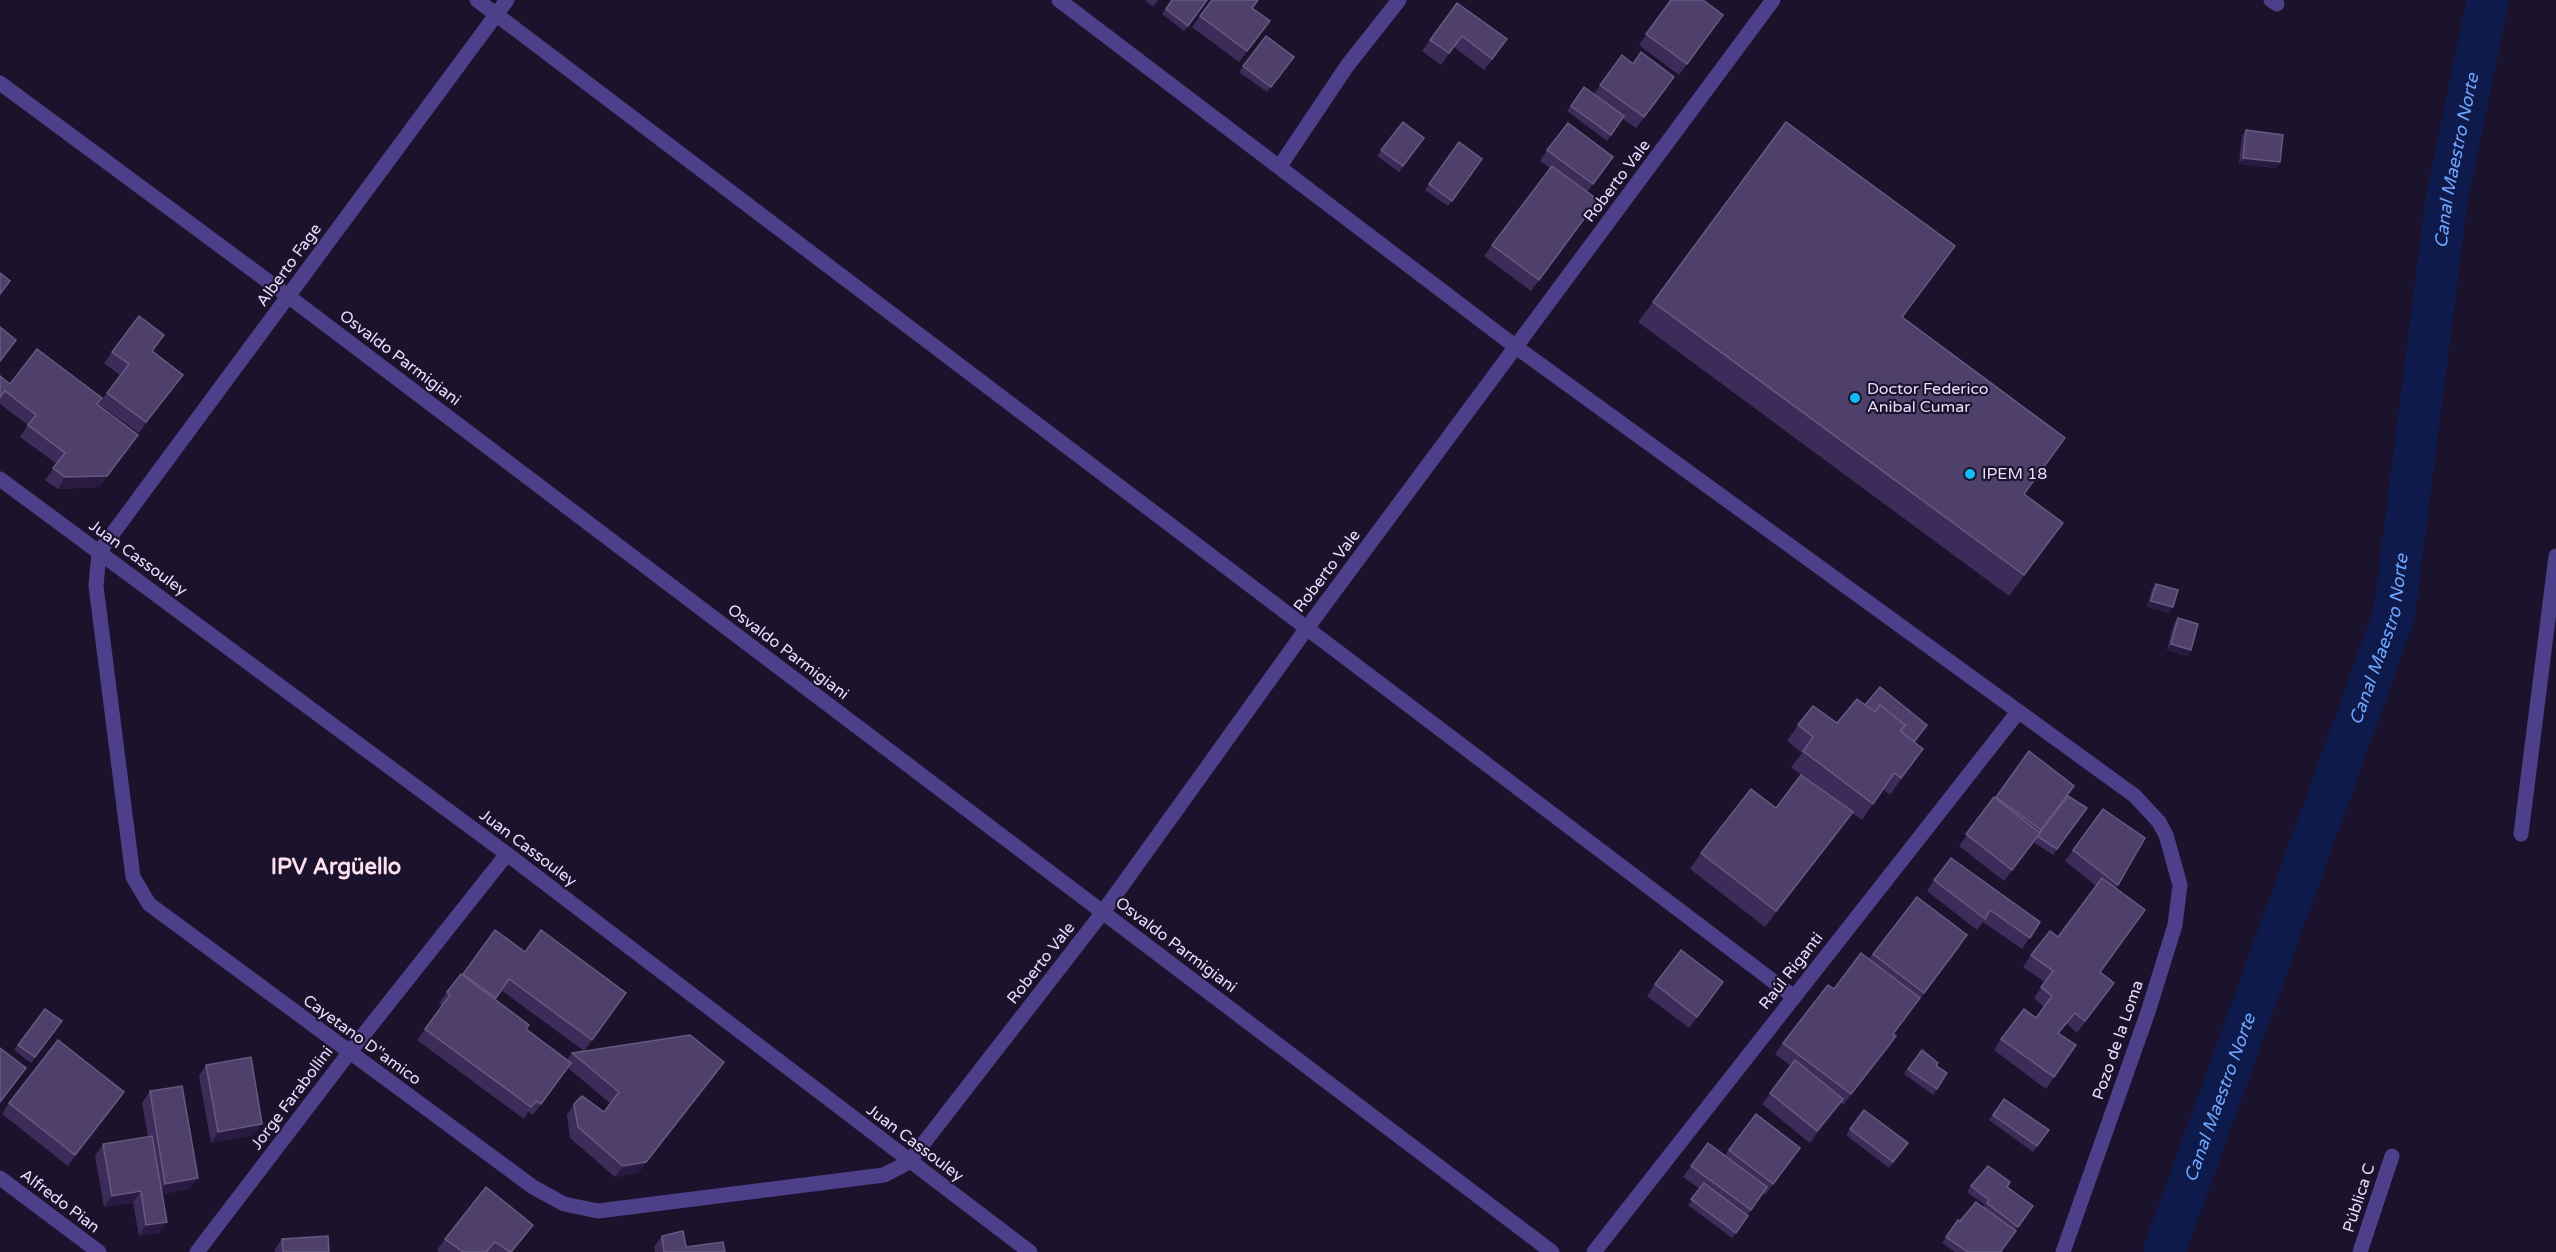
<svg xmlns="http://www.w3.org/2000/svg" width="2556" height="1252" font-family="'Varela Round',sans-serif">
<rect width="100%" height="100%" fill="#1b132c"/>
<g fill="none" stroke-linecap="round" stroke-linejoin="round">
<!-- canal -->
<path stroke="#0d1a4b" stroke-width="42" id="s1" d="M2164,1252l230,-637 53,-418 41,-197"/>
<!-- minor -->
<g stroke="#4e3f8a" stroke-width="15">
<path d="M477,0l1317,997"/>
<path d="M507,0l-408,552 -3,34 37,291 16,27 384,283 31,17 34,7 286,-36 25,-13 194,-250 204,-284 466,-628"/>
<path d="M1059,0l457,347 619,449 24,26 7,13 14,50 -5,40 -27,87 -85,240"/>
<path d="M2271,0l6,4"/>
<path d="M0,83l288,213 1264,956"/>
<path d="M1280,166l67,-100 52,-66"/>
<path d="M0,479l507,375 523,398"/>
<path d="M2521,834l35,-278"/>
<path d="M0,1178l99,74"/>
<path d="M197,1252l152,-199 158,-199"/>
<path d="M1594,1252l424,-540"/>
<path d="M2360,1252l32,-96"/>
</g>
</g>
<!-- wall -->
<g fill="#3d2c59">
<path d="M1145,0h13l-5,7z"/>
<path d="M1172,0h36l-24,31 -22,-17z"/>
<path d="M1212,0h47l-6,8 9,24 -23,30 -47,-35z"/>
<path d="M1671,0l52,15 -44,60 -40,-30z"/>
<path d="M1457,3l42,48 -15,19 -30,-23 -13,18 -19,-14z"/>
<path d="M1266,36l28,21 -27,35 -28,-20z"/>
<path d="M1622,55l45,33 -31,40 -14,-10 -15,23 -40,-30 17,-24 10,7z"/>
<path d="M1403,122l21,16 -25,34 -22,-16z"/>
<path d="M2246,130l34,32 -4,6 -37,-4 3,-28z"/>
<path d="M1459,142l23,17 -34,47 -23,-16z"/>
<path d="M1547,150l58,18 -18,24 11,8 -67,91 -47,-35 66,-88 -10,-7z"/>
<path d="M1955,246l-53,72 163,120 -41,57 39,28 -54,73 -371,-274 15,-20z"/>
<path d="M153,351l30,24 -44,58 -40,-29 21,-29 -16,-12 8,-11z"/>
<path d="M0,376l10,8 88,20 32,42 -31,41 -41,2 -13,-9 12,-16 -37,-27 8,-12 -28,-21z"/>
<path d="M2156,584l17,23 -4,6 -22,-6 5,-18z"/>
<path d="M2178,618l13,32 -4,6 -20,-6 7,-27z"/>
<path d="M1837,723l77,19 -2,23 -22,30 -7,-6 -21,31 -10,-7 -10,15 -77,99 -75,-58 11,-16 75,-45 29,-30 -14,-11 11,-14 -15,-12 11,-16z"/>
<path d="M2029,751l37,47 21,10 -34,47 -20,-13 -29,39 -45,-35 36,-48z"/>
<path d="M2103,809l15,76 -2,3 -16,84 14,11 -37,50 -10,-9 -8,10 17,11 -30,44 -52,-39 7,-11 35,-21 8,-11 -10,-9 11,-16 -22,-15 8,-12 27,-18 38,-51 -31,-25z"/>
<path d="M1934,880l106,42 -18,27 -39,-27 -6,8 -50,-39z"/>
<path d="M1917,897l43,50 -67,87 3,2 -7,12 -46,57 -2,-2 -31,40 -48,-39 29,-38 -16,-12 8,-11 51,-54 35,-30z"/>
<path d="M495,930l30,22 101,41 -42,58 -83,-61 -6,9 31,30 41,31 5,-7 145,20 -79,100 -23,4 -45,-39 -3,-23 7,-11 30,8 6,-9 -42,-35 -35,47 -5,-3 -4,7 -107,-79 25,-34 -3,-3 22,-29 1,1z"/>
<path d="M1723,982l-34,46 -42,-32 8,-12z"/>
<path d="M45,1009l17,12 -31,42 -17,-13z"/>
<path d="M1922,1050l14,16 11,7 -14,22 -29,-21z"/>
<path d="M206,1065l48,70 -43,8 -12,-67z"/>
<path d="M150,1091l40,98 -28,5 -3,39 -20,3 -6,-33 -29,4 -9,-51 8,-12 45,-7 -6,-34z"/>
<path d="M2004,1099l45,31 -16,22 -44,-32z"/>
<path d="M9,1103h108l-49,63 -66,-52z"/>
<path d="M1864,1110l44,33 -19,25 -43,-33z"/>
<path d="M1756,1114l37,45 -28,36 -2,-2 -31,45 -44,-33 12,-16 -17,-12 25,-34 17,12z"/>
<path d="M1971,1186l36,1 26,19 -32,45 1,1h-47l-13,-9 16,-23 2,1 25,-16 -18,-13z"/>
<path d="M525,1236l-13,16h-73l-2,-2 8,-11z"/>
<path d="M662,1236l24,11 39,5h-70l-1,-5z"/>
<path d="M282,1239l47,13h-54l-1,-1z"/>
</g>
<!-- shaded-wall -->
<g fill="#281a40">
<path d="M2243,158l37,4 -4,6 -37,-4z"/>
<path d="M183,375l-8,11 -36,47 7,-11z"/>
<path d="M138,435l-39,52 -41,2 7,-12z"/>
<path d="M2151,601l22,6 -4,6 -22,-6z"/>
<path d="M2171,644l20,6 -4,6 -20,-6z"/>
<path d="M1923,749l-11,16 -22,30 11,-17z"/>
<path d="M1853,812l-11,16 -77,99 11,-16z"/>
<path d="M2075,1013l-8,11 -17,20 8,-11z"/>
<path d="M1896,1036l-7,12 -46,57 8,-11z"/>
<path d="M724,1062l-86,111 -23,4 8,-11z"/>
<path d="M26,1068l-11,16 -15,19v-1z"/>
<path d="M124,1092l-7,11 -49,63 7,-11z"/>
<path d="M1843,1099l-7,11 -26,33 7,-12z"/>
<path d="M262,1124l-8,11 -43,8 7,-11z"/>
<path d="M1800,1148l-7,11 -28,36 8,-11z"/>
<path d="M198,1178l-8,11 -32,6 7,-11z"/>
<path d="M141,1191l-8,12 -29,4 8,-11z"/>
<path d="M167,1222l-8,11 -20,3 7,-11z"/>
<path d="M533,1225l-8,11 -13,16h-1z"/>
</g>
<!-- building -->
<g fill="#4f406b" stroke="#675982" stroke-width="1.5">
<path d="M1172,0h35l-19,26 -22,-17z"/>
<path d="M1212,0h46l-6,8 18,13 -23,30 -47,-35z"/>
<path d="M1671,0h32l20,15 -36,49 -41,-30z"/>
<path d="M1457,3l50,36 -15,20 -30,-23 -13,17 -19,-13z"/>
<path d="M1266,36l28,21 -23,30 -28,-21z"/>
<path d="M1641,52l33,25 -30,40 -44,-32 22,-30 11,9z"/>
<path d="M1584,87l40,29 -13,19 -40,-29z"/>
<path d="M1403,122l21,16 -21,28 -22,-16z"/>
<path d="M1786,122l169,124 -53,71 163,121 -41,56 39,29 -39,52 -371,-273z"/>
<path d="M1568,123l45,34 -20,27 -46,-34z"/>
<path d="M2246,130l37,5 -3,27 -37,-4z"/>
<path d="M1459,142l23,17 -30,42 -23,-17z"/>
<path d="M1552,166l46,34 -59,80 -47,-35z"/>
<path d="M0,273l10,8 -10,13z"/>
<path d="M139,316l25,19 -12,16 31,24 -37,47 -39,-29 22,-29 -17,-12z"/>
<path d="M0,327l16,13 -16,21z"/>
<path d="M37,349l65,49 -5,6 41,31 -31,41 -42,1 -12,-9 12,-15 -37,-28 8,-10 -31,-24 -5,6v-21l10,8z"/>
<path d="M2156,584l22,6 -5,17 -22,-6z"/>
<path d="M2178,618l20,6 -7,26 -20,-6z"/>
<path d="M1880,687l47,38 -13,17 -13,-11 4,-6 -25,-20 -5,7 -10,-7z"/>
<path d="M1857,699l18,13 5,-7 25,20 -5,6 23,18 -22,29 -7,-5 -21,31 -70,-53 10,-14 -15,-12 15,-19 24,17z"/>
<path d="M2029,751l45,35 -33,44 -45,-33z"/>
<path d="M1801,775l52,37 -77,99 -75,-58 50,-64 25,19z"/>
<path d="M2068,796l19,12 -30,41 -20,-13z"/>
<path d="M1994,797l46,36 -28,37 -46,-36z"/>
<path d="M2103,809l42,29 -27,47 -45,-35z"/>
<path d="M1951,858l89,64 -10,16 -40,-28 -5,9 -51,-39z"/>
<path d="M2102,878l43,32 -45,62 14,11 -29,38 -10,-8 -17,20 18,12 -22,32 -53,-38 23,-30 12,9 16,-22 -11,-9 12,-16 -22,-16 19,-24 8,6z"/>
<path d="M1917,897l50,38 -43,58 -51,-39z"/>
<path d="M495,930l30,22 16,-22 85,63 -34,47 -83,-61 -13,19 -33,-24z"/>
<path d="M1681,950l42,32 -26,35 -42,-33z"/>
<path d="M1861,953l59,45 -27,36 3,2 -45,58 -68,-51 45,-58 6,4z"/>
<path d="M461,974l68,51 -3,4 45,34 -30,41 -5,-3 -5,6 -106,-78 25,-34 -3,-3z"/>
<path d="M45,1009l17,12 -27,36 -17,-12z"/>
<path d="M690,1035l34,27 -78,100 -23,4 -45,-39 -4,-23 8,-8 22,16 15,-20 -47,-39z"/>
<path d="M58,1040l66,52 -49,63 -66,-52z"/>
<path d="M0,1048l26,20 -26,34z"/>
<path d="M1922,1050l16,13 -2,3 11,7 -10,16 -29,-20z"/>
<path d="M251,1057l11,67 -44,8 -12,-67z"/>
<path d="M1795,1060l48,39 -26,32 -47,-38z"/>
<path d="M182,1086l16,92 -33,6 -15,-93z"/>
<path d="M2004,1099l45,31 -12,16 -44,-31z"/>
<path d="M1864,1110l44,33 -15,19 -43,-33z"/>
<path d="M1756,1114l44,34 -27,36 -44,-34z"/>
<path d="M152,1136l15,86 -21,3 -5,-34 -29,5 -9,-52z"/>
<path d="M1708,1143l59,44 -16,23 -60,-44z"/>
<path d="M1988,1166l22,16 -3,5 26,19 -15,21 -31,-24 2,-3 -18,-14z"/>
<path d="M1704,1183l44,33 -12,17 -45,-34z"/>
<path d="M486,1187l47,38 -22,27h-1l-15,-10 -9,10h-23l-18,-13z"/>
<path d="M1976,1202l40,29 -15,20 1,1h-34l-22,-15 12,-17 2,1z"/>
<path d="M683,1231l3,16 37,-5 2,10h-61l-2,-16z"/>
<path d="M328,1236l1,16h-46l-1,-13z"/>
</g>
<!-- markers -->
<g fill="#11bcf9" stroke="#1b132c" stroke-width="2">
<circle cx="1855" cy="398" r="6"/>
<circle cx="1970" cy="474" r="6"/>
</g>
<g text-anchor="middle" dominant-baseline="central" stroke-width="4.5" stroke-linejoin="round" paint-order="stroke">
<!-- street labels -->
<g font-size="16" fill="#e7dffe" stroke="#1b132c">
<text transform="translate(1617 181) rotate(-53)">Roberto Vale</text>
<text transform="translate(289 265) rotate(-54)">Alberto Fage</text>
<text transform="translate(400 358) rotate(37)">Osvaldo Parmigiani</text>
<text transform="translate(138 558) rotate(36)">Juan Cassouley</text>
<text transform="translate(1327 571) rotate(-53)">Roberto Vale</text>
<text transform="translate(788 652) rotate(37)">Osvaldo Parmigiani</text>
<text transform="translate(528 848) rotate(37)">Juan Cassouley</text>
<text transform="translate(1176 945) rotate(37)">Osvaldo Parmigiani</text>
<text transform="translate(1041 963) rotate(-52)">Roberto Vale</text>
<text transform="translate(1791 971) rotate(-52)">Raúl Riganti</text>
<text transform="translate(362 1040) rotate(36)">Cayetano D''amico</text>
<text transform="translate(2118 1040) rotate(-71)">Pozo de la Loma</text>
<text transform="translate(292 1098) rotate(-53)">Jorge Farabollini</text>
<text transform="translate(915 1143) rotate(37)">Juan Cassouley</text>
<text transform="translate(2359 1198) rotate(-72)">Pública C</text>
<text transform="translate(60 1201) rotate(37)">Alfredo Pian</text>
</g>
<!-- poi labels -->
<g font-size="16" fill="#e7dffe" stroke="#1b132c" text-anchor="start">
<text x="1867" y="389">Doctor Federico<tspan x="1867" dy="18">Anibal Cumar</tspan></text>
<text x="1982" y="474">IPEM 18</text>
</g>
<!-- water labels -->
<g font-size="18" font-style="italic" fill="#70a5fb" stroke="#1b132c">
<text stroke="none"><textPath href="#s1" startOffset="1136">Canal Maestro Norte</textPath></text>
<text stroke="none"><textPath href="#s1" startOffset="650">Canal Maestro Norte</textPath></text>
<text stroke="none"><textPath href="#s1" startOffset="164">Canal Maestro Norte</textPath></text>
</g>
<!-- district labels -->
<g font-size="22" font-weight="bold" fill="#fee1ef" stroke="#1b132c">
<text x="336" y="867">IPV Argüello</text>
</g>
</g>
</svg>
